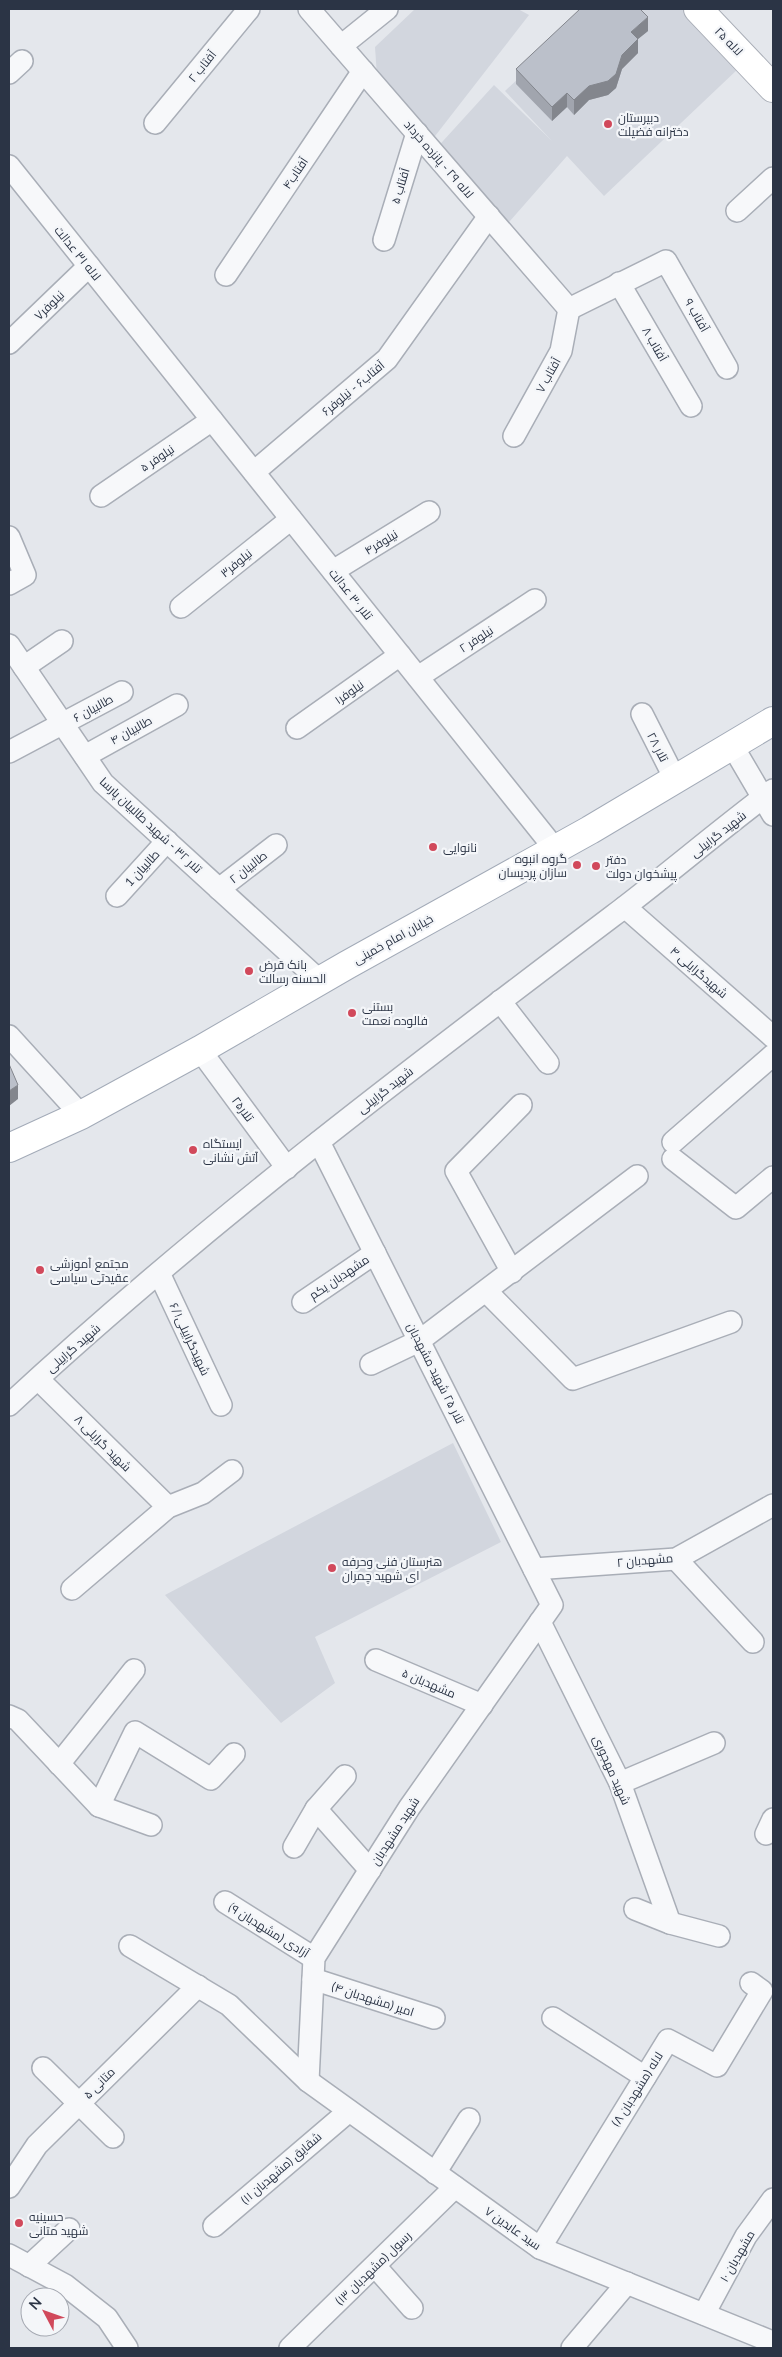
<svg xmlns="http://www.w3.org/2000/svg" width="782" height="2357" font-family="Lato,Cairo,sans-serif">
<rect width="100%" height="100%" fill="#e4e7ec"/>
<!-- built -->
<g fill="#d2d6de">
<path d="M415,9h103l11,6 -104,134 -47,-58 -3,-44z"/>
<path d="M592,9h91l56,59 -135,128 -37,-40 -65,74 -69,-78 61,-67 58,56 -47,-50z"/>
<path d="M453,1443l48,99 -186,95 20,46 -54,40 -116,-128z"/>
</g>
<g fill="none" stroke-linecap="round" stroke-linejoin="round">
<defs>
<g id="minor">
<path d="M309,9l260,300"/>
<path d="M341,46l46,-37"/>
<path d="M9,73l13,-12"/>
<path d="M155,123l94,-114"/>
<path d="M9,166l546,683"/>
<path d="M737,211l36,-33"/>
<path d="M384,240l33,-107"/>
<path d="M226,275l137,-204"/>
<path d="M619,283l72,123"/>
<path d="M569,309l97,-48 61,107"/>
<path d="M9,343l80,-77"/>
<path d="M514,436l47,-85 8,-42"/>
<path d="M254,472l133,-113 102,-143"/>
<path d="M101,496l111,-76"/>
<path d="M9,537l16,38 -16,9"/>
<path d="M333,571l96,-59"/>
<path d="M181,607l110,-88"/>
<path d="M9,645l94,138 217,198"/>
<path d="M24,667l38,-26"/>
<path d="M418,677l117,-77"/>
<path d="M642,714l33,65"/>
<path d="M297,728l103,-73"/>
<path d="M732,745l41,70"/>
<path d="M9,752l113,-60"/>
<path d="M85,756l92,-51"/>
<path d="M219,889l57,-44"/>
<path d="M117,896l50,-55"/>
<path d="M625,907l148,130"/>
<path d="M500,1001l48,62"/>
<path d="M9,1036l72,79"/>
<path d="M200,1050l87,118"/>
<path d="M673,1142l100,-87"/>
<path d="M673,1159l63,49 37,-31"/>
<path d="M512,1272l-56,-101 65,-66"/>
<path d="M159,1273l62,132"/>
<path d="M487,1292l86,87 158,-57"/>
<path d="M303,1302l72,-49"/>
<path d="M371,1364l48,-23 218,-165"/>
<path d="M38,1379l130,128"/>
<path d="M9,1405c193,-179 404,-338 613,-496 51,-39 100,-81 151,-119"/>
<path d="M676,1559l77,83"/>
<path d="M534,1569l142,-10 97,-54"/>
<path d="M72,1589l96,-82 35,-14 29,-22"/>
<path d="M540,1622l80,161 50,140"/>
<path d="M376,1660l106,45"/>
<path d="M9,1716l9,4 81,86 52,19"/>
<path d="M59,1764l75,-94"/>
<path d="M620,1783l94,-40"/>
<path d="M99,1806l36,-74 76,47 23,-25"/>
<path d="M316,1809l54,61"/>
<path d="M766,1834l7,-15"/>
<path d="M294,1847l22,-38 29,-33"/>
<path d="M225,1902l89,56"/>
<path d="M635,1909l35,14 49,13"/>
<path d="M130,1946l99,59 79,76 232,167 230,93"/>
<path d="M313,1979l121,39"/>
<path d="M553,2018l92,59"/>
<path d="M43,2068l70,69"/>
<path d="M308,2081l6,-123 95,-150 143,-203 -233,-463"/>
<path d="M435,2173l34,-54"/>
<path d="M9,2187l28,-42 161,-159"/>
<path d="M214,2226l135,-115"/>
<path d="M540,2248l128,-208 49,26 45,-75 -11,-8"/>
<path d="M9,2255l56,30 42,33 20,30"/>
<path d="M29,2266l40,-37"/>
<path d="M375,2266l37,42"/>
<path d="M704,2314l42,-78 27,-37"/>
<path d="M290,2348l165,-161"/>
<path d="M572,2348l55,-65"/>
</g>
<path id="secondary" d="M698,9l75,79"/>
<path id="primary" d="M9,1148l72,-33 119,-65 147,-85 243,-135 183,-109"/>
</defs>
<!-- minor casing -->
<use href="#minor" stroke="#a9aeb7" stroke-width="24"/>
<!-- secondary casing -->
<use href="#secondary" stroke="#a9aeb7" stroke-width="30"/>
<!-- primary casing -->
<use href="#primary" stroke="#a3abb8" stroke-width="30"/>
<!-- minor -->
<use href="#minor" stroke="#f7f8fa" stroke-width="21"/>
<!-- secondary -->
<use href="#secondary" stroke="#fff" stroke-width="28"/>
<!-- primary -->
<use href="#primary" stroke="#fff" stroke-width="28"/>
</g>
<!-- wall -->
<path fill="#a1a5ae" d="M648,31l-10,8v14l-16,16 -6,19 -8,7 -19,5 -15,15 -7,-8 -15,14 -36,-37v-15z"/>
<!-- shaded-wall -->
<g fill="#83868d">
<path d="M648,17v14l-10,8v14l-16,16 -6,19 -8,7 -19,5 -15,15v-15l57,-68z"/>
<path d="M567,93v14l-15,14v-14z"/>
<path d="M18,1085v14l-9,7v-15z"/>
</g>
<!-- building -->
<g fill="#bbc0ca" stroke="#83868d">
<path d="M580,9h60l8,8 -17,15 7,7 -16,16 -6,19 -8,7 -19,5 -15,14 -7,-7 -15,14 -36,-38z"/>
<path d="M9,1064l9,21 -9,6z"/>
</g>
<!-- markers -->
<g fill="#d1495b" stroke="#f4f6f9" stroke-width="2">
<circle cx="608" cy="124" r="5"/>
<circle cx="433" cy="847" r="5"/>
<circle cx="577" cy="865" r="5"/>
<circle cx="596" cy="866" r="5"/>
<circle cx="249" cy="971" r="5"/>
<circle cx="352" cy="1013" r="5"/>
<circle cx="193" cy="1150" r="5"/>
<circle cx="40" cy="1270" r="5"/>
<circle cx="332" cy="1568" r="5"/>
<circle cx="19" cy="2223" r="5"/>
</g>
<g text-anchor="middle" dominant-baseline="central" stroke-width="4.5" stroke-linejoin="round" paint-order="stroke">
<!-- street labels -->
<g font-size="12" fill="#2b3445" stroke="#f4f6f9">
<text transform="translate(729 41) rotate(46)">لاله ۲۵</text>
<text transform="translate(202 66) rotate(-51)">آفتاب ۲</text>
<text transform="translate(439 159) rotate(49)">لاله ۲۹ - پانزده خرداد</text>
<text transform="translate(295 173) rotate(-56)">آفتاب۴</text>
<text transform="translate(400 186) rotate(-73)">آفتاب ۵</text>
<text transform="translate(78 253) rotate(51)">لاله ۳۱ عدالت</text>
<text transform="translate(49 305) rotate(-44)">نیلوفر۷</text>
<text transform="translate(697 315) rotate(60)">آفتاب ۹</text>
<text transform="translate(655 344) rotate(60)">آفتاب ۸</text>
<text transform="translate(548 375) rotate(-61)">آفتاب ۷</text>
<text transform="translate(353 388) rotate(-40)">آفتاب۶ - نیلوفر۶</text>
<text transform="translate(157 458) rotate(-34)">نیلوفر ۵</text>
<text transform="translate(381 542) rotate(-31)">نیلوفر۴</text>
<text transform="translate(236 563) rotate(-39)">نیلوفر۳</text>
<text transform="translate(351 594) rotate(51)">تلار ۳۰ عدالت</text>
<text transform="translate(476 639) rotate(-33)">نیلوفر ۲</text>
<text transform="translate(349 692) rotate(-35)">نیلوفر۱</text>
<text transform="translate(93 708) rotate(-29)">طالبیان ۶</text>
<text transform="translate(131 730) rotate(-29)">طالبیان ۴</text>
<text transform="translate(658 747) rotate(62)">تلار ۲۸</text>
<text transform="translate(151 825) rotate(43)">تلار ۳۲ - شهید طالبیان پارسا</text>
<text transform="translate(718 834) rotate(-38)">شهید گراییلی</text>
<text transform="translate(248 867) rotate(-38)">طالبیان ۲</text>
<text transform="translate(142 868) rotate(-47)">طالبیان 1</text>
<text transform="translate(393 939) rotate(-29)">خیابان امام خمینی</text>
<text transform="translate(699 972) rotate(41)">شهیدگرایلی ۴</text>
<text transform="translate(385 1090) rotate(-38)">شهید گراییلی</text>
<text transform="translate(243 1109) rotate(53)">تلار۲۵</text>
<text transform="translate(339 1277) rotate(-34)">مشهدبان یکم</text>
<text transform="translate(190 1339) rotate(65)">شهیدگراییلی۶/۱</text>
<text transform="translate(73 1348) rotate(-41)">شهید گراییلی</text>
<text transform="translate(436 1373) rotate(63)">تلار ۲۵ شهید مشهدبان</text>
<text transform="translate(103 1443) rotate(45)">شهید گرایلی ۸</text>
<text transform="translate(645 1560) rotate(-5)">مشهدبان ۲</text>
<text transform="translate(429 1683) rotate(23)">مشهدبان ۵</text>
<text transform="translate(612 1770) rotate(66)">شهید مهجوری</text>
<text transform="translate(395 1831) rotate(-57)">شهید مشهدبان</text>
<text transform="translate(269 1930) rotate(32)">آزادی (مشهدبان ۹)</text>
<text transform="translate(373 1999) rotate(18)">امیر (مشهدبان ۴)</text>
<text transform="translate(99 2083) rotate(-45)">متانی ۵</text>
<text transform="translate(637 2089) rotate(-58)">لاله (مشهدبان ۸)</text>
<text transform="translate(281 2168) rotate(-41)">شقایق (مشهدبان ۱۱)</text>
<text transform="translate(513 2228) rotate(35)">سید عابدین ۷</text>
<text transform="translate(737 2256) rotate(-60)">مشهدبان ۱۰</text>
<text transform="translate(373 2268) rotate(-44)">رسول (مشهدبان ۱۳)</text>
</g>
<!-- poi labels -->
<g font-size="12" fill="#2b3445" stroke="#f4f6f9" text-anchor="start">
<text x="618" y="117">دبیرستان<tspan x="618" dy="14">دخترانه فضیلت</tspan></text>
<text x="443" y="847">نانوایی</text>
<text x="567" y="858" text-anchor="end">گروه انبوه<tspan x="567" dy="14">سازان پردیسان</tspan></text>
<text x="606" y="859">دفتر<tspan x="606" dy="14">پیشخوان دولت</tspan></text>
<text x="259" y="964">بانک قرض<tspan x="259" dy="14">الحسنه رسالت</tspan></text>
<text x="362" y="1006">بستنی<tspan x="362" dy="14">فالوده نعمت</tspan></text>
<text x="203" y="1143">ایستگاه<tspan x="203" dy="14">آتش نشانی</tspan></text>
<text x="50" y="1263">مجتمع آموزشی<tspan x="50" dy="14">عقیدتی سیاسی</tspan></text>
<text x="342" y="1561">هنرستان فنی وحرفه<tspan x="342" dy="14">ای شهید چمران</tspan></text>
<text x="29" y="2216">حسینیه<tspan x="29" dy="14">شهید متانی</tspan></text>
</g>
</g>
<!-- border -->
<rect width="782" height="2357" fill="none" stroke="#2b3445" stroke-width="20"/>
<!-- north arrow -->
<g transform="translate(45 2312) rotate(311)"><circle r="24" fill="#f4f6f9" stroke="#a4a8b1"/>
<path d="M0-4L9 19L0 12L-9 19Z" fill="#d1495b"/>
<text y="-8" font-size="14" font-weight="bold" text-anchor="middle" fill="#2b3445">N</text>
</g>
</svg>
